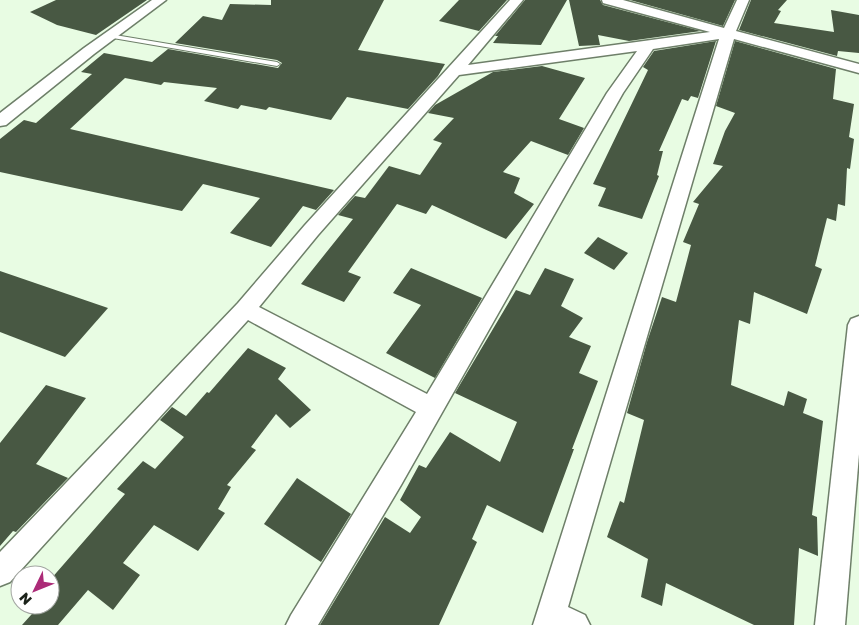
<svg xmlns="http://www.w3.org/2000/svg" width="859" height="625" font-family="'Golos Text',sans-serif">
<rect width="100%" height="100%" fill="#e8fce3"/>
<!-- building -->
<g fill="#485843">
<path d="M56,0h91l-51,35 -39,-10 -27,-13z"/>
<path d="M271,0h113l-26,50 87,14 -7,12 -30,33 -61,-12 -16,23 -62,-13 -3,3 -25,-5 -3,4 -34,-8 13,-13 -53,-6 -3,3 -36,-7 -55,51 264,61 -18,20 -13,-4 -32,41 -41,-14 30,-35 -57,-14 -21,27 -182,-39v-33l24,-19 12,3 56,-49 -11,-2 23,-19 48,9 16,-13 110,19 4,-5 -5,-3 -102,-17 28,-27 19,4 8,-16 41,1z"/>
<path d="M459,0h48l-28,31 -40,-10z"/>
<path d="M525,0h42l-26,45 -48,-2 5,-7h-3z"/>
<path d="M569,0h31l3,5 98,26 -72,10 -31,-6 2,10 -21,1z"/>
<path d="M630,0h105l-12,26z"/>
<path d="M751,0h36l-9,10 3,1 -7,12 60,9 -3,-22 28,5v38l-21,-2 -1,5 -98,-26z"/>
<path d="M716,41l-18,57 -7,-2 -3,5 -6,-2 -23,52h4l-6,24 2,1 -17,43 -44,-13 8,-18 -13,-4 55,-114 -5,-3 11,-16z"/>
<path d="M735,41l101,28 -3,30 21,5 -5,33 5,2 -4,30 -3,-1 -2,38 -7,-2 -2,17 -9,-3 -12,48 7,3 -15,45 -53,-22 -4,32 -11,-4 -8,65 53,21 4,-15 19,8 -4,14 20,8 -11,94 5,2 1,39 -19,-8 -5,77h-40l-88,-42 -4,23 -21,-9 7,-38 -41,-22 13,-36 4,2 20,-83 -17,-7 20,-71 15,-45 14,5 15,-57 -8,-3 16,-38 -6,-2 30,-36 -10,-2 12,-33 10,-18 -19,-7z"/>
<path d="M542,66l43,12 -26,41 25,9 -16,27 -37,-14 -28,31 17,6 -6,15 20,11 -28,35 -74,-34 -6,9 -29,-10 -49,68 13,5 -17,25 -43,-18 52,-65 -15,-4 17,-19 10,2 24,-32 31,9 22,-32 -9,-3 21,-22 -26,-5 7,-8 58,-33z"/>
<path d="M598,237l30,16 -14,17 -30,-17z"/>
<path d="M411,268l71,30 -47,80 -49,-25 35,-48 -28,-12z"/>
<path d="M545,268l29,11 -13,27 22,12 -14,19 22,9 -12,27 19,8 -26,68h2l-31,84 -56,-28 -15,34 5,3 -38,83h-119l65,-108 25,16 11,-16 -21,-17 19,-35 7,3 24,-36 50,30 17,-40 -62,-29 61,-103 14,5z"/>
<path d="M0,271l108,37 -43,49 -65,-25z"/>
<path d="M248,348l38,20 -8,11 33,31 -21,18 -14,-14 -25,33 5,3 -29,35 4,2 -13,22 7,4 -27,38 -44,-26 -31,38 17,12 -27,35 -25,-20 -30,35h-36l18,-20h10v-25l75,-86 -8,-5 26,-28 12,8 29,-32 -24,-17 12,-13 14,9 21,-24 2,1z"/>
<path d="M46,385l40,13 -50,66 32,14 -52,54 -3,-1 -13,15v-103z"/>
<path d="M297,478l54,36 -30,48 -57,-38z"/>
</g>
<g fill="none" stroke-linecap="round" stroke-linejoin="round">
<defs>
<path id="service" d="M109,34l168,28 3,2 -3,2 -170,-29v-2z"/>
<g id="minor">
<path d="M152,0h14l-72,54 -88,71 -6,1v-13l84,-65z"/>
<path d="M510,0h13l-55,65 242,-33 -107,-29 -1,-3h21l101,28 13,-28h12l-13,31 123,33v9l-125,-34 -166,568 17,8 5,10h-57l186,-586 -66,10 -30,44 -222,392 -83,140h-32l5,-10 125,-203 -168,-92 -238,262 -10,4v-34l238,-249 67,-78zM637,51l-30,42 -180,301 -168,-87 59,-72 141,-160z"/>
<path d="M859,316v138l-14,171h-30l33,-300 3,-6z"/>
</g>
</defs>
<!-- service casing -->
<use href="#service" stroke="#6e7f69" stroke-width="2"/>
<!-- minor casing -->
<use href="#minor" stroke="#6e7f69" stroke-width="3"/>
<!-- service -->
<use href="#service" fill="#fff" fill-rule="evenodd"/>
<!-- minor -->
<use href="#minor" fill="#fff" fill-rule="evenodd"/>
</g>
<!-- north arrow -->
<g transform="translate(35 590) rotate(227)"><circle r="24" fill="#ffffff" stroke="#a4a7a3"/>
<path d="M0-4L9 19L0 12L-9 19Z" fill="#ac2b78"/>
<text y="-8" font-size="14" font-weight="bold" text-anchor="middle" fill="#1b2219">N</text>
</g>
</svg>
